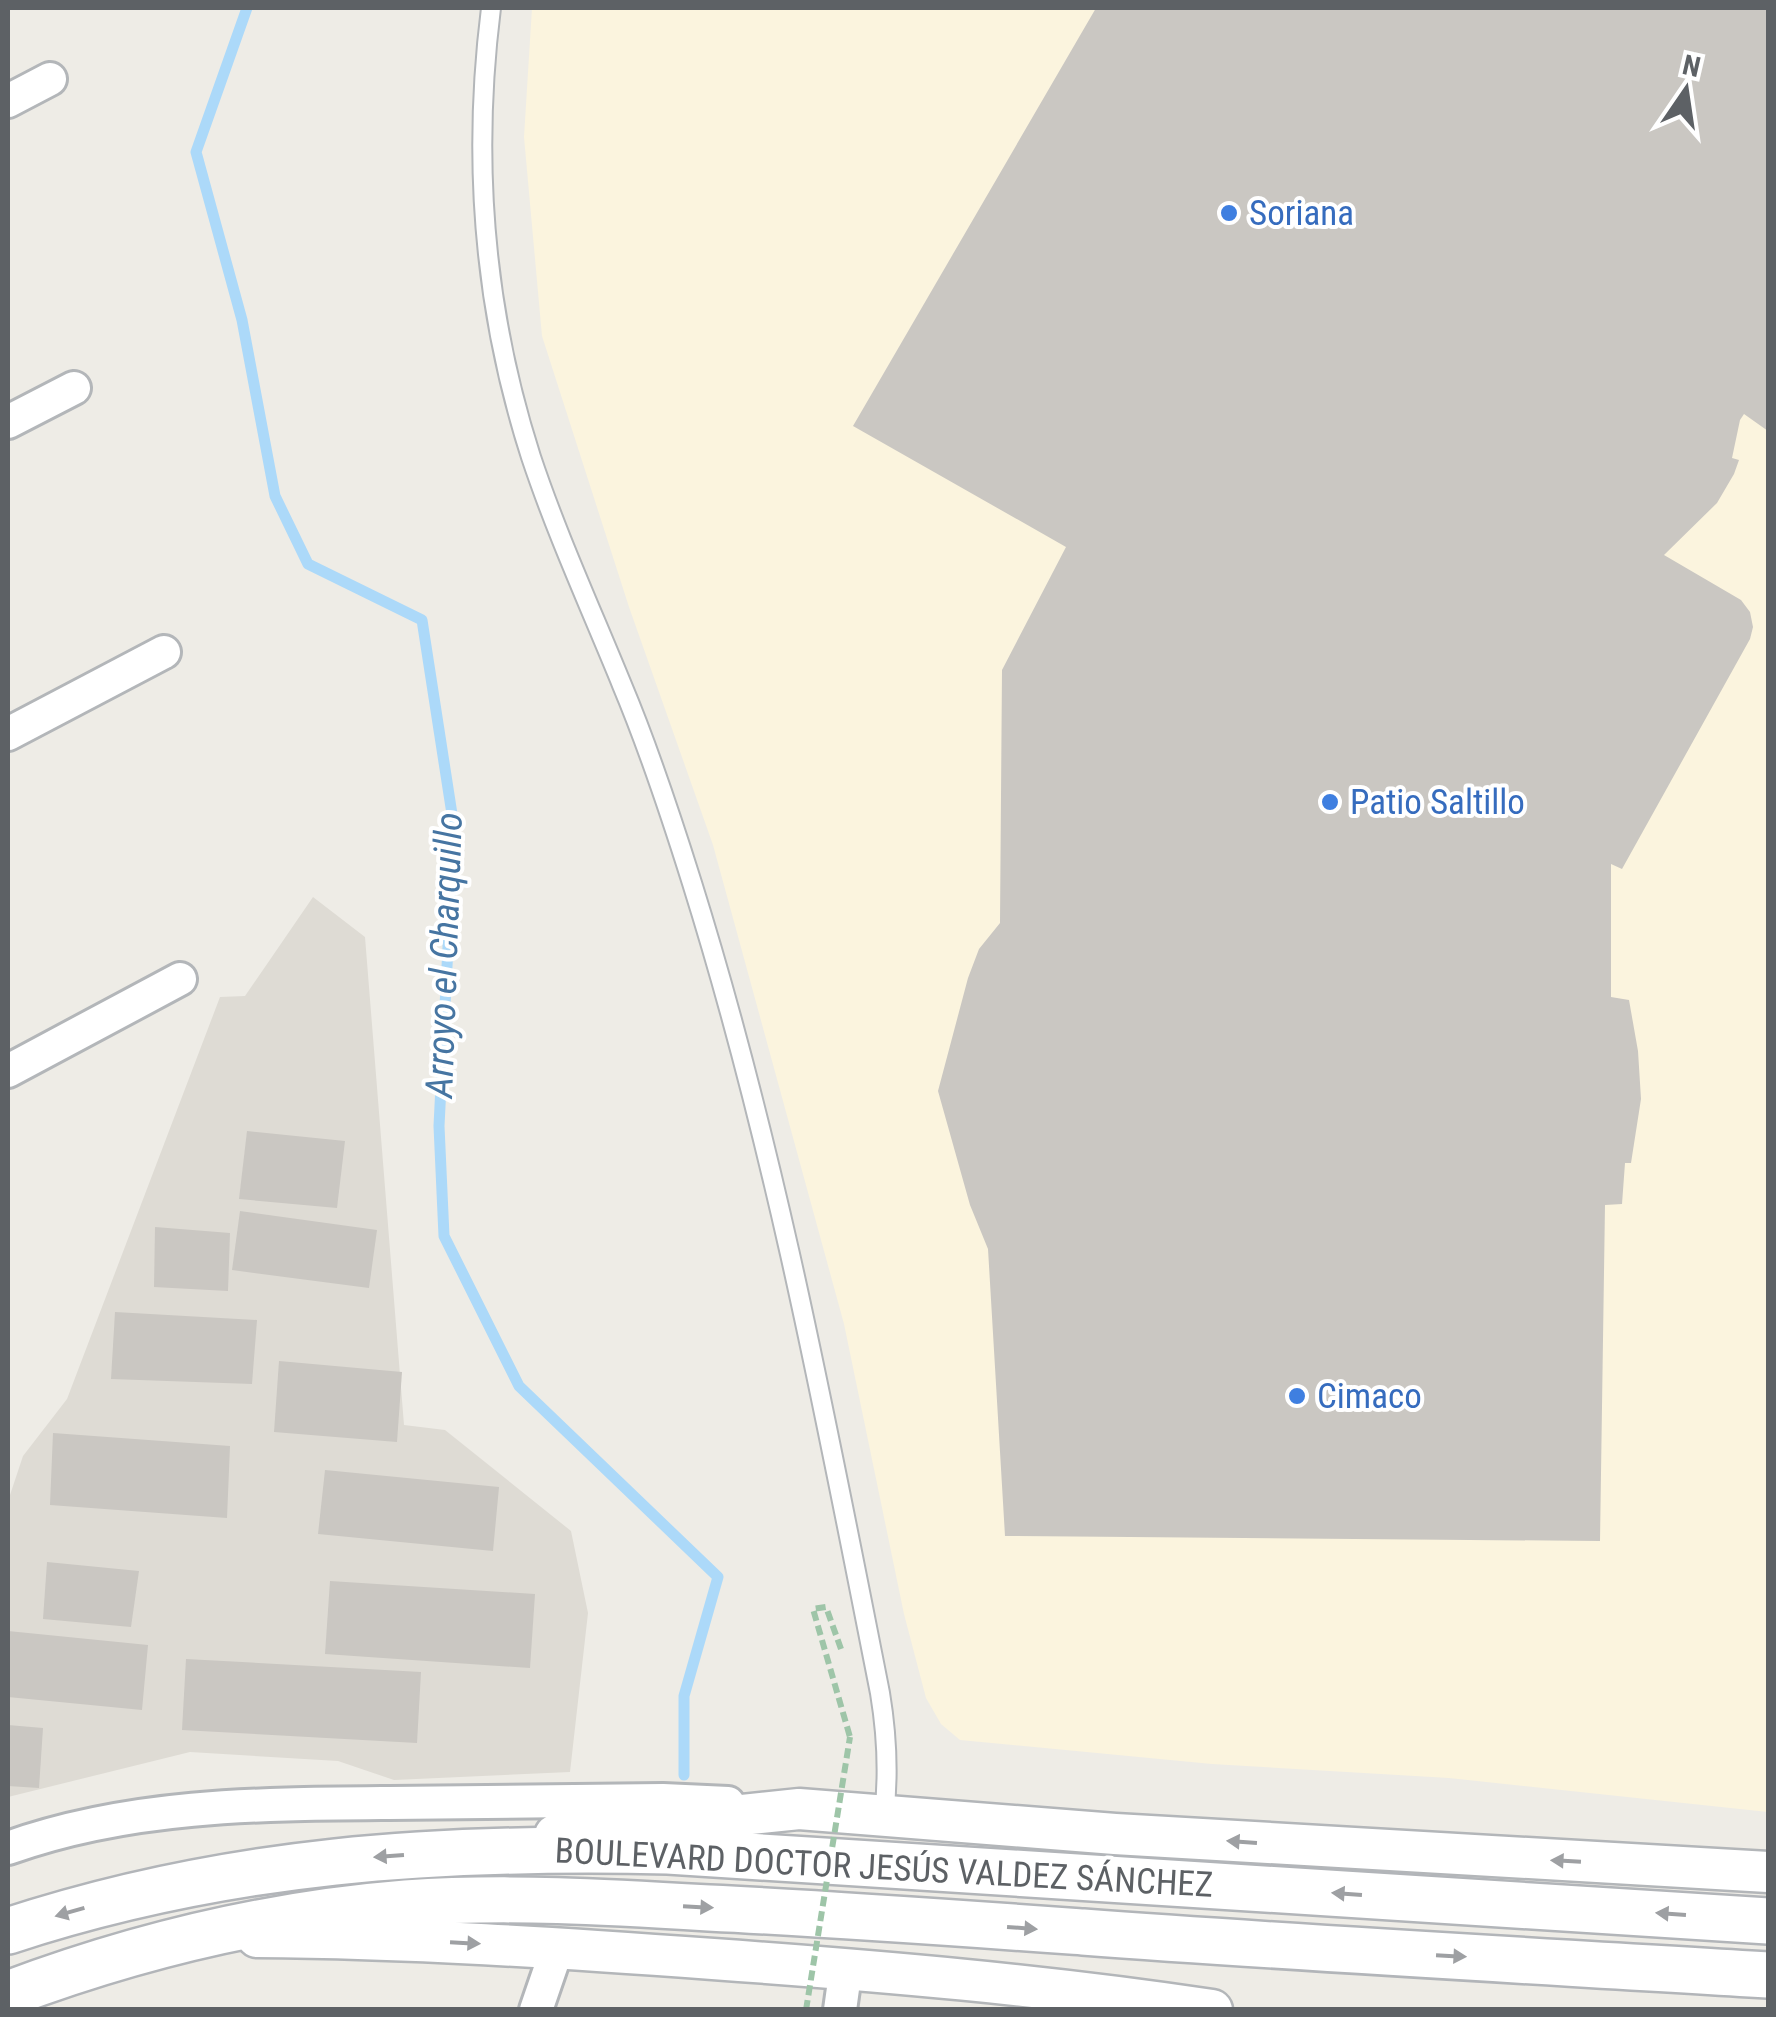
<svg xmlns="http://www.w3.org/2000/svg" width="1776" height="2017" font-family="'Roboto Condensed',sans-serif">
<rect width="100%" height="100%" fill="#eeece6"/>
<!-- commercial -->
<path fill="#fbf4de" d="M532,8h1236v1804l-319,-34 -237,-14 -252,-24 -19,-16 -15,-26 -22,-84 -60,-290 -131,-479 -84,-238 -87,-271 -18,-199z"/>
<!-- education -->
<path fill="#dedbd4" d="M313,897l52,40 39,488 41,5 126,101 17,82 -18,159 -176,8 -56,-19 -148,-9 -182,45v-296l15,-45 44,-57 153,-402 25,-1z"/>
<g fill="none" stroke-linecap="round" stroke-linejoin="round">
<!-- stream -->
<path stroke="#acd9f9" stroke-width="11" d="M247,8l-51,144 46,168 33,176 33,68 114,56 32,207 -15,299 5,110 75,150 199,191 -34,119v79"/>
</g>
<!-- building -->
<g fill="#cac7c2">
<path d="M1096,8h672v423l-24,-17 -4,6 -8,38 7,2 -5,14 -17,29 -53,52 77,45 9,12 3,15 -3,12 -128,230 -11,-5v133l18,3 9,51 3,48 -10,64h-6l-3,41 -17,1 -5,336 -595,-5 -17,-287 -18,-44 -32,-114 30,-113 11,-29 21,-26 2,-253 64,-123 -213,-121z"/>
<path d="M247,1131l98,10 -8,67 -98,-9z"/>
<path d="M240,1211l137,19 -8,58 -137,-18z"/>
<path d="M155,1227l75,6 -2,58 -74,-4z"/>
<path d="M115,1312l142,8 -5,64 -141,-5z"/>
<path d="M279,1361l123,11 -5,70 -123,-10z"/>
<path d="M53,1433l177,13 -3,72 -177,-13z"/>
<path d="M325,1470l174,17 -6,64 -175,-17z"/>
<path d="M47,1562l92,9 -8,56 -88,-8z"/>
<path d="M330,1581l205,13 -5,74 -205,-14z"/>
<path d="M8,1631l140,14 -6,65 -134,-13z"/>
<path d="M186,1659l235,13 -4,71 -235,-13z"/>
<path d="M8,1725l35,3 -4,60 -31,-2z"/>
</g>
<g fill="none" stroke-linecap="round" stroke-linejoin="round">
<defs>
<path id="service" d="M491,8c-19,151 -7,303 40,449 26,78 60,152 91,228 27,64 49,131 70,198 83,265 134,537 188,810 7,42 9,80 4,123"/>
<g id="minor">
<path d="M8,101l42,-22"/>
<path d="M8,422l66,-34"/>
<path d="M8,734l156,-82"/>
<path d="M8,1071l172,-92"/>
<path d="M8,1848c123,-44 253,-44 382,-45 91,-1 182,-2 273,-3l65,3"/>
<path d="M536,2010l21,-61"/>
<path d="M840,2010l6,-43"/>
</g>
<g id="tertiary">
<path d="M555,1835l244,-26 316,25 653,38"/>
<path d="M257,1937c152,1 304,11 456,22 167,12 333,26 499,51"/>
</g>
<g id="secondary">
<path d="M8,1931c220,-72 430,-85 660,-80l1100,70"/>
<path d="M8,1994c128,-48 261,-80 398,-91 101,-7 203,-1 303,5 125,6 249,15 374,24 228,17 457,29 685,43"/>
</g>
</defs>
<!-- service casing -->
<use href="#service" stroke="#b3b6b9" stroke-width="22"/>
<!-- minor casing -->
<use href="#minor" stroke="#b3b6b9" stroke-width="38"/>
<!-- tertiary casing -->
<use href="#tertiary" stroke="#b3b6b9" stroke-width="45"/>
<!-- secondary casing -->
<use href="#secondary" stroke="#b2b5b9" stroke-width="50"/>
<!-- path -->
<path stroke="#9ec5a8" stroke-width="6" stroke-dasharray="10 5" stroke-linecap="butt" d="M841,1649l-15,-42 -13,2 37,128"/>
<!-- service -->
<use href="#service" stroke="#fff" stroke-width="18"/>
<!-- minor -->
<use href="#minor" stroke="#fff" stroke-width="32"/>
<!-- tertiary -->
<use href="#tertiary" stroke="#fff" stroke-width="40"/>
<!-- secondary -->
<use href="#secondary" stroke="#fff" stroke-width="45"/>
<!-- path-bridge -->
<path stroke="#9ec5a8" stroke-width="6" stroke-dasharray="10 5" stroke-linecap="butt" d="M806,2010l44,-273"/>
</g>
<!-- one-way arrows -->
<defs><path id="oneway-solid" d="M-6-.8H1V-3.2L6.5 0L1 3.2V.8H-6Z" transform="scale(2.5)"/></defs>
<g fill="#9ea0a3">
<use href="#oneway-solid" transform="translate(1242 1842) rotate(-176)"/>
<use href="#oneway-solid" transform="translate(389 1856) rotate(176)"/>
<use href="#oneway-solid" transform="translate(1566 1861) rotate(-177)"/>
<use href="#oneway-solid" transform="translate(1347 1894) rotate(-176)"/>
<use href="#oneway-solid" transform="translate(698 1907) rotate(3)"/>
<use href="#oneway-solid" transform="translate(70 1912) rotate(164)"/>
<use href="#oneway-solid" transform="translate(1671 1914) rotate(-176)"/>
<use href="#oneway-solid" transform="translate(1022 1928) rotate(4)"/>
<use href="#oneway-solid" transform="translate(465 1943) rotate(3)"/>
<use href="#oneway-solid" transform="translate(1451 1956) rotate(3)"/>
</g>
<!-- markers -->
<g fill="#3f7fe0" stroke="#fff" stroke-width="4">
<circle cx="1229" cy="213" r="10"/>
<circle cx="1330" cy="802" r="10"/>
<circle cx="1297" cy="1396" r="10"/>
</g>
<g text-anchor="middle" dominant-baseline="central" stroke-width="8" stroke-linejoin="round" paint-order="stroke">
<!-- shop labels -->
<g font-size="35" fill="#366cbe" stroke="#fff" text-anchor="start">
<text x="1249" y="213">Soriana</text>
<text x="1350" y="802">Patio Saltillo</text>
<text x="1317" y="1396">Cimaco</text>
</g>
<!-- street labels -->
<g font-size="35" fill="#5d6165" stroke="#fff">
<text transform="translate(884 1868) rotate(3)">BOULEVARD DOCTOR JESÚS VALDEZ SÁNCHEZ</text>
</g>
<!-- water labels -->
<g font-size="38" font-style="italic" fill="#4675a2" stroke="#fff">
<text transform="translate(444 955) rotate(-88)">Arroyo el Charquillo</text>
</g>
</g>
<!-- border -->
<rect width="1776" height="2017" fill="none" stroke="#5d6165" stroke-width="20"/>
<!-- north arrow -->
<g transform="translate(1686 90) rotate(13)" stroke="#ffffff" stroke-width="8" paint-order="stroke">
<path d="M0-8L18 38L0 25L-18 38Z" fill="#5d6165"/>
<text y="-15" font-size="28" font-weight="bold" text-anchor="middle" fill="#5d6165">N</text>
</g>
</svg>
